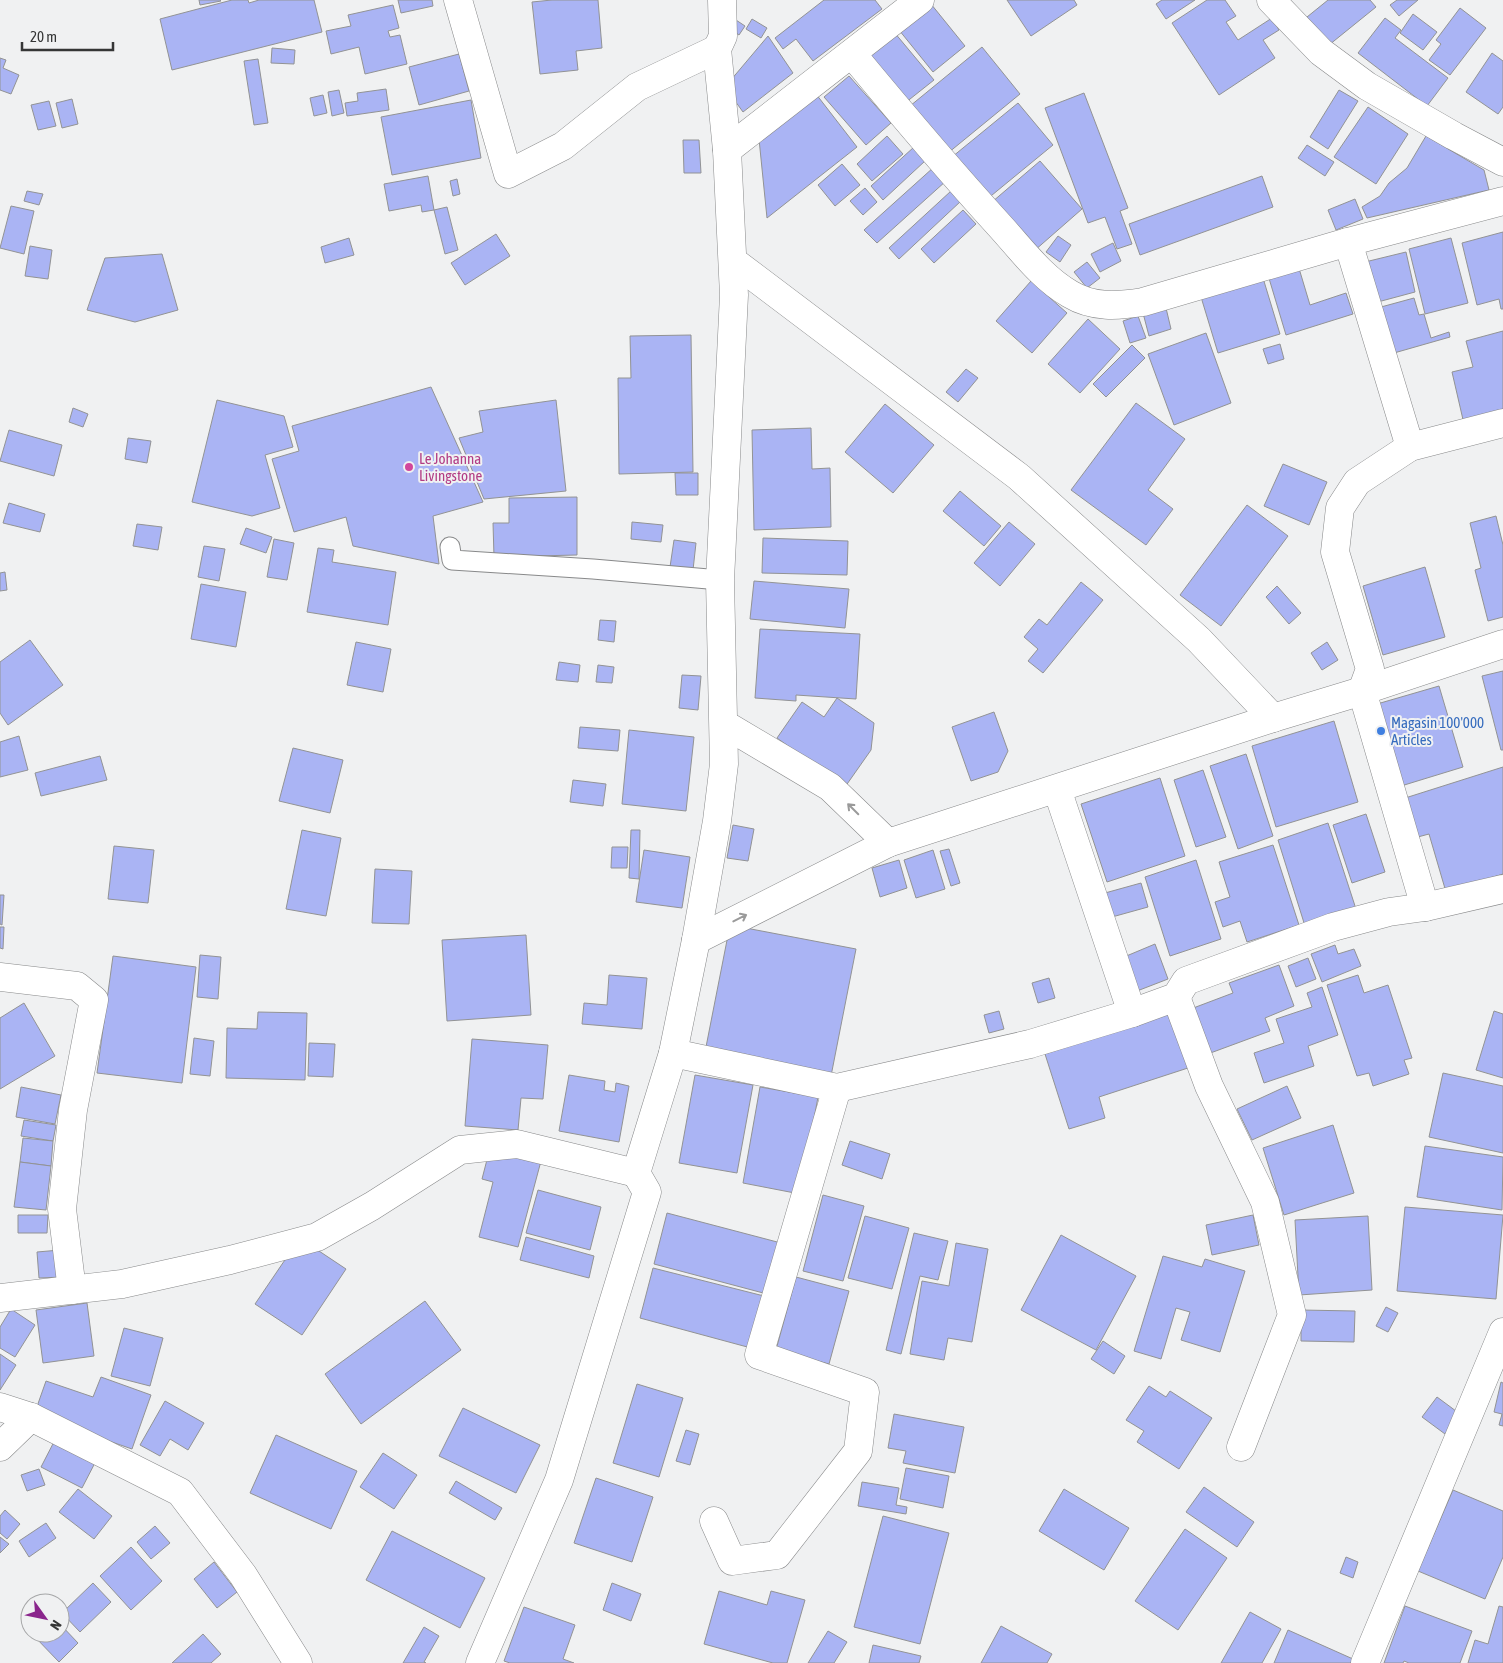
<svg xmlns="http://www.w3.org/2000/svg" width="1503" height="1663" font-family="'Asap Condensed',sans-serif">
<rect width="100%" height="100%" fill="#f0f1f2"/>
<!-- building -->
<g fill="#aab4f4" stroke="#929394">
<path d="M199,0h21l1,1 -21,4z"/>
<path d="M232,0h16l1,3 10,-3h55l8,32 -150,38 -12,-51z"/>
<path d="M398,0h34l1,6 -32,7z"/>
<path d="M598,0l4,48 -26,3 2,19 -38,4 -8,-72 20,-2z"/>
<path d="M824,0h51l7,9 -69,52 -17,-22 -13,10 -8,-11z"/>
<path d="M1007,0h67l3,5 -46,31z"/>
<path d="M1162,0h33l-29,19 -10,-15z"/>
<path d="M1207,0h18l11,16 -10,6 12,18 34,-22 7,12 -16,10 12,18 -56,37 -47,-72z"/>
<path d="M1328,0h42l6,7 -47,38 -22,-28z"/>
<path d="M1397,0h21l-19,16 -9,-11z"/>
<path d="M931,4l34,42 -32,26 -34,-42z"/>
<path d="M393,5l6,23 -11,3 2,6 10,-2 7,29 -42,10 -6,-27 -28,7 -5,-23 25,-5 -3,-11z"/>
<path d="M1460,8l26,20 -36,47 -21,-15 12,-16 -5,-4z"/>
<path d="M1413,14l24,18 -14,18 -23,-17z"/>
<path d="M733,18l12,8 -6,9 -12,-8z"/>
<path d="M1385,18l16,12 -6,8 53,40 -21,28 -69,-53z"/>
<path d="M752,19l15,9 -6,10 -15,-9z"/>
<path d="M894,32l40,48 -29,23 -39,-48z"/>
<path d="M768,36l25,37 -50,39 -18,-25z"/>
<path d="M982,47l38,47 -72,59 -38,-47z"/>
<path d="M272,48l23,2 -1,14 -23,-1z"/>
<path d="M1492,53l11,8v46l-5,7 -32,-22z"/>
<path d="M459,54l10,37 -50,14 -10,-38z"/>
<path d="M0,58l6,2 -3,8 16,7 -8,19 -11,-4z"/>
<path d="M258,59l10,64 -14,2 -10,-64z"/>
<path d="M849,76l42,47 -25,22 -42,-48z"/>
<path d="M386,89l3,21 -42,6 -2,-13 13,-2 -1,-8z"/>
<path d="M339,90l5,23 -12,3 -4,-24z"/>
<path d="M1339,90l19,11 -30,48 -18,-12z"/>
<path d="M1084,93l44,115 -8,3 12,33 -15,5 -12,-32 -17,6 -43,-115z"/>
<path d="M816,94l41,53 -90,71 -8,-79z"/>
<path d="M323,95l4,18 -13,3 -4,-18z"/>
<path d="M72,99l6,25 -16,4 -6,-25z"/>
<path d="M471,100l10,58 -89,17 -11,-58z"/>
<path d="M49,101l7,25 -18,4 -7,-25z"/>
<path d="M1018,103l35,42 -67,55 -34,-43z"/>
<path d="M1368,107l40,27 -32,50 -42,-27z"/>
<path d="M887,136l16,18 -31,27 -15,-17z"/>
<path d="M1426,136l58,34 5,20 -122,28 -5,-11 18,-11 9,-13 18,-15z"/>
<path d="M683,140h16l2,33h-17z"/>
<path d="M1307,145l27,17 -9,14 -27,-18z"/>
<path d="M914,147l11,14 -42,39 -12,-14z"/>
<path d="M1040,161l42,48 -48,42 -42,-49z"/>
<path d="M842,164l18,21 -25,21 -17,-21z"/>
<path d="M934,167l12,14 -69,62 -13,-13z"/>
<path d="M428,176l6,34 -12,2 -1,-7 -32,6 -5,-27z"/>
<path d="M1262,176l11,31 -133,48 -11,-31z"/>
<path d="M457,179l3,15 -7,2 -3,-15z"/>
<path d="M865,188l12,14 -14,13 -13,-14z"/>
<path d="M27,191l16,3 -4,11 -15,-4z"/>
<path d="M951,191l10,10 -62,58 -10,-11z"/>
<path d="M1355,199l8,20 -27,11 -8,-20z"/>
<path d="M11,206l23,5 -10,43 -24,-6z"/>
<path d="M447,207l11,43 -13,4 -11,-44z"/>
<path d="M963,210l13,14 -42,39 -13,-14z"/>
<path d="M1503,232v77h-2l-2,-10 -22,6 -15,-62z"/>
<path d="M496,234l14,22 -45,29 -14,-22z"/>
<path d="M1058,236l13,9 -11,17 -14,-10z"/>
<path d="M349,238l5,17 -29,8 -4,-16z"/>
<path d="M1451,238l17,65 -43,11 -16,-65z"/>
<path d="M1113,243l8,18 -21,11 -9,-18z"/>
<path d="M30,246l22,4 -4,29 -23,-3z"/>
<path d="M1406,252l9,40 -41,11 -9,-41z"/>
<path d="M162,254l16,56 -43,12 -48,-12 18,-52z"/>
<path d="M1087,262l13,16 -13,10 -13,-16z"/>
<path d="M1298,265l12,40 36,-12 7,21 -67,21 -18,-60z"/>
<path d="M1263,278l17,56 -62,19 -17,-56z"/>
<path d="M1031,281l36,32 -35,40 -36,-32z"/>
<path d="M1414,298l5,17 5,-1 7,24 18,-6 1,5 -56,16 -13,-46z"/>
<path d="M1166,308l5,21 -22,7 -6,-23z"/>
<path d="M1138,316l8,22 -16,5 -7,-22z"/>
<path d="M1088,319l32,30 -40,44 -32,-29z"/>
<path d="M1503,331v83l-39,10 -12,-52 21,-5 -7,-26z"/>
<path d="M1206,333l25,70 -57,22 -26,-71z"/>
<path d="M691,335l2,137 -74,2 -1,-96h13l-1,-42z"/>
<path d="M1280,344l4,15 -16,5 -5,-15z"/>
<path d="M1132,345l13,13 -39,39 -13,-13z"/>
<path d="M966,369l12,9 -20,24 -12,-10z"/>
<path d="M431,387l52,115 -50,14 6,48 -86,-18 -7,-29 -52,15 -22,-73 27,-8 -7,-25z"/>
<path d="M217,400l67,16 9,31 -28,8 15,53 -28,8 -60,-14z"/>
<path d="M556,400l10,91 -82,8 -25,-61 24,-6 -4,-21z"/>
<path d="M1136,403l49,36 -37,51 25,19 -27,36 -75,-55z"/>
<path d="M885,404l49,41 -41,48 -48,-41z"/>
<path d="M73,408l15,6 -5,13 -14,-5z"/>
<path d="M811,428l1,41 18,-1 1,59 -77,3 -2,-100z"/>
<path d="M9,430l53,15 -8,31 -54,-15z"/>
<path d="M128,438l23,3 -4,22 -22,-4z"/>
<path d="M1283,464l44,18 -18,43 -45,-19z"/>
<path d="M675,473h23v22h-22z"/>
<path d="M960,491l41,35 -17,20 -41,-35z"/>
<path d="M577,497v58l-83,2 -1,-34h16v-25z"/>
<path d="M9,503l36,11 -5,18 -37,-9z"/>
<path d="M1247,505l41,31 -67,90 -41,-31z"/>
<path d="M1496,516l7,29v72l-15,4 -13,-51 6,-2 -11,-45z"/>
<path d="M632,522l31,3 -2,17 -30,-3z"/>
<path d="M1009,522l26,22 -35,42 -26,-23z"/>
<path d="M137,524l25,3 -4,23 -25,-4z"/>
<path d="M246,528l26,9 -6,16 -26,-9z"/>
<path d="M763,538l85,3 -1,34 -85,-2z"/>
<path d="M274,539l20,4 -7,37 -20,-3z"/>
<path d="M674,540l22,3 -3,27 -23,-3z"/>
<path d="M204,546l21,3 -6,32 -21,-4z"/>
<path d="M318,548l16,2 -2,12 64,10 -8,53 -81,-13z"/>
<path d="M1425,567l20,70 -62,18 -20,-69z"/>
<path d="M5,572l2,18 -7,1v-18z"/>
<path d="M754,581l95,8 -4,39 -95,-9z"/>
<path d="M1081,582l22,18 -60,73 -15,-12 10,-12 -14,-12 15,-18 8,6z"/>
<path d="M201,584l45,8 -10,55 -45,-8z"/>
<path d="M1277,586l24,27 -12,11 -23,-27z"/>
<path d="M600,620l16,1 -2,21 -16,-2z"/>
<path d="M760,629l100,5 -4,65 -60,-4v6l-41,-3z"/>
<path d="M30,640l33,45 -55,40 -8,-12v-51z"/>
<path d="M356,642l35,7 -8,43 -36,-7z"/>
<path d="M1327,642l11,18 -16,10 -11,-17z"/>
<path d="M559,662l21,3 -2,17 -22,-2z"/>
<path d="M598,665l16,2 -2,16 -16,-1z"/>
<path d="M1503,671v79h-2l-19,-74z"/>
<path d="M682,675l19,1 -3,34 -19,-2z"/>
<path d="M1439,686l24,81 -62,19 -24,-82z"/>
<path d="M837,698l37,25 -3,27 -26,37 -68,-49 25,-36 22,15z"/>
<path d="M994,712l14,39 -10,21 -27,9 -19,-54z"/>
<path d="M1334,721l24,81 -82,25 -24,-81z"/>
<path d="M580,727l40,3 -2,21 -40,-3z"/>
<path d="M629,730l65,7 -8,74 -64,-7z"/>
<path d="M19,736l9,34 -28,7v-35z"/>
<path d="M293,748l50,12 -13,53 -51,-12z"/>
<path d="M1246,754l27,82 -35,13 -28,-83z"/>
<path d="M100,756l7,24 -66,16 -6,-23z"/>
<path d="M1503,767v107l-57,18 -17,-58 -15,4 -12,-39z"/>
<path d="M1203,770l23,67 -30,10 -22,-67z"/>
<path d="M1160,778l25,78 -78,26 -26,-78z"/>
<path d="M573,780l33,4 -3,22 -33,-4z"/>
<path d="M1366,814l19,58 -33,11 -19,-58z"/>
<path d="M1328,823l28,86 -51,17 -27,-86z"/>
<path d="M733,825l21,4 -6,32 -21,-3z"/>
<path d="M302,830l39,8 -15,78 -40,-7z"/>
<path d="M631,830h9l-1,49 -10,-1z"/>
<path d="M1273,845l26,80 -52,17 -7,-21 -17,6 -8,-25 15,-5 -11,-35z"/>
<path d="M114,846l40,4 -6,53 -40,-4z"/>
<path d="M612,847h16l-1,21h-16z"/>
<path d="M949,849l11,34 -9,3 -11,-35z"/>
<path d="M644,850l46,7 -8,51 -46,-6z"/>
<path d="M933,850l12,39 -29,9 -12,-38z"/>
<path d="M899,860l8,28 -27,9 -8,-29z"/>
<path d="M1196,860l25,79 -51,17 -25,-79z"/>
<path d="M375,869l37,2 -3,53 -37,-1z"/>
<path d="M1141,883l7,24 -36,10 -7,-24z"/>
<path d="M0,895h4l-2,30 -2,-1z"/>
<path d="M730,925l126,24 -25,127 -126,-24z"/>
<path d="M0,927h4l-1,22 -3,-1z"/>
<path d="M526,935l5,80 -84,6 -5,-81z"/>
<path d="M1155,944l13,35 -31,12 -13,-34z"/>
<path d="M1335,945l3,9 16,-5 7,17 -39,16 -11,-28z"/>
<path d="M200,955l21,2 -3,42 -21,-2z"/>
<path d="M113,956l83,11 -14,116 -85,-10z"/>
<path d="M1308,958l8,21 -20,8 -8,-21z"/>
<path d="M1279,965l15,41 -29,12 5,13 -65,24 -17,-45 45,-17 -4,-10z"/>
<path d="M609,975l38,3 -5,51 -60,-5 2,-21 23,2z"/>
<path d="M1358,975l6,18 24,-8 24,73 -8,2 5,14 -36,12 -4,-13 -12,3 -30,-91z"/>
<path d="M1049,978l6,20 -17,5 -6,-20z"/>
<path d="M1322,987l16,48 -30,11 6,20 -50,17 -10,-30 30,-10 -8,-24 36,-12 -5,-14z"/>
<path d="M24,1003l31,53 -55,33v-71z"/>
<path d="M999,1011l5,18 -15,4 -5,-18z"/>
<path d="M1494,1011l9,3v64l-27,-8z"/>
<path d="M258,1012l49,1 -2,67 -79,-2 1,-50 30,1z"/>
<path d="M1174,1012l17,55 -92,30 6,21 -36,11 -24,-75z"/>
<path d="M194,1038l20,3 -4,35 -20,-2z"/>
<path d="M472,1039l76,6 -5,54 -22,-1 -3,32 -53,-4z"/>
<path d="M309,1043l26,1 -2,33 -25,-1z"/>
<path d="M1443,1073l60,13v67l-74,-16z"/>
<path d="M569,1075l36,6 -1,9 11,2 1,-9 13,3 -10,56 -60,-11z"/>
<path d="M695,1075l58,10 -16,88 -58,-10z"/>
<path d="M1287,1086l14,32 -49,22 -15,-31z"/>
<path d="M21,1087l40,8 -6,29 -39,-7z"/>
<path d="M760,1087l58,10 -18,97 -57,-11z"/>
<path d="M24,1120l32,5 -3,16 -32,-5z"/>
<path d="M1333,1125l21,68 -70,22 -21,-67z"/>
<path d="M23,1138l30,3 -2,25 -31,-4z"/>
<path d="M850,1141l40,13 -8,25 -40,-14z"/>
<path d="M1425,1146l78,11 -1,53 -85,-13z"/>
<path d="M490,1148l51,13 -23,86 -39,-10 14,-55 -11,-3z"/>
<path d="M20,1162l31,4 -5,44 -32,-3z"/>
<path d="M538,1190l63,17 -11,43 -64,-17z"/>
<path d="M823,1195l41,11 -21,75 -40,-10z"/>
<path d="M1405,1207l98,8 -7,84 -99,-8z"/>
<path d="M667,1213l114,30 -14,51 -113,-30z"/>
<path d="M18,1215h30l-1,18h-29z"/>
<path d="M1253,1215l6,30 -47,10 -6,-30z"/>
<path d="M865,1216l44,12 -17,61 -44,-11z"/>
<path d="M1368,1216l4,74 -73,5 -4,-75z"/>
<path d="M914,1233l34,8 -10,39 -18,-4 -19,78 -15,-4z"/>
<path d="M1061,1235l75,41 -40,74 -75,-40z"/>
<path d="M526,1237l68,19 -5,22 -69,-18z"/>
<path d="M956,1243l32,6 -16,93 -24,-4 -4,22 -34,-6 12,-73 27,5z"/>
<path d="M316,1249l30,20 -44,66 -47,-31 36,-53z"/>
<path d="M60,1250l2,27 -23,1 -2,-26z"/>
<path d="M1163,1256l39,11 3,-8 40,12 -25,81 -39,-12 9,-28 -14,-4 -15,51 -27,-8z"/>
<path d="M653,1268l111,28 -13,52 -111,-30z"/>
<path d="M796,1277l53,14 -20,73 -53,-14z"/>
<path d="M425,1301l36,49 -100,74 -36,-50z"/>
<path d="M87,1303l7,53 -51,7 -7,-53z"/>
<path d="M1386,1307l12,6 -10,19 -12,-6z"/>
<path d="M11,1309l24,16 -20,32 -15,-9v-21z"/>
<path d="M1301,1310l54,1 -1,31 -53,-1z"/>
<path d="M124,1328l39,10 -13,48 -39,-10z"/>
<path d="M1103,1341l22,15 -11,18 -23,-15z"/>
<path d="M0,1354l16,11 -16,25z"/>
<path d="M101,1377l50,18 -19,54 -98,-34 12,-34 47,16z"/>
<path d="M1501,1382l2,1v43l-4,-1 3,-11 -8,-2z"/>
<path d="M637,1384l46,14 -24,79 -46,-14z"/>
<path d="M1149,1386l17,11 4,-6 42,27 -33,51 -42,-27 7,-11 -18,-11z"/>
<path d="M1437,1397l23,17 -15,20 -23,-17z"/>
<path d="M165,1401l39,22 -16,27 -18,-11 -10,17 -20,-11z"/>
<path d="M463,1408l77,37 -24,48 -77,-37z"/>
<path d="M894,1414l70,13 -9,46 -52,-10 3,-12 -18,-3z"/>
<path d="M686,1430l13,4 -9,31 -14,-4z"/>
<path d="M276,1435l81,36 -26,58 -81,-36z"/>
<path d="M57,1436l41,21 -16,31 -41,-21z"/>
<path d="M383,1453l34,22 -23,34 -34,-22z"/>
<path d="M906,1468l43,8 -6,32 -43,-9z"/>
<path d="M39,1469l6,16 -18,6 -6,-16z"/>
<path d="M596,1478l57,19 -21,65 -58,-19z"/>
<path d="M456,1481l46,27 -7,12 -46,-27z"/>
<path d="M862,1482l37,6 -3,17 11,2 -1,7 -48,-8z"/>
<path d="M1204,1487l50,35 -17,25 -51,-35z"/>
<path d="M78,1489l34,27 -18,23 -35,-27z"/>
<path d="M1064,1489l65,39 -25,42 -65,-39z"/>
<path d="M1453,1490l50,21v46l-18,42 -67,-28z"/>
<path d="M5,1510l15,14 -13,15 -7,-6v-17z"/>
<path d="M883,1516l66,17 -29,111 -66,-17z"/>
<path d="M46,1523l10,15 -27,19 -10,-16z"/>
<path d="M155,1526l15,17 -19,16 -14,-17z"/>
<path d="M1185,1529l42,29 -49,72 -43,-29z"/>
<path d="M392,1531l93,47 -25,50 -94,-48z"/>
<path d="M0,1537l9,7 -9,9z"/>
<path d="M131,1547l31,34 -31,29 -31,-34z"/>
<path d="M1346,1557l12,5 -5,16 -13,-5z"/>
<path d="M214,1562l23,30 -20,16 -23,-29z"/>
<path d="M93,1583l18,19 -31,30 -18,-19z"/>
<path d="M612,1583l29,11 -10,27 -28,-11z"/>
<path d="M719,1591l48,14 4,-14 34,9 -18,63h-14l-69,-19z"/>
<path d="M1405,1606l67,25 -12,32h-51l-5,-2 -1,2h-19z"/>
<path d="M1499,1606l4,1v56h-35l7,-23 13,4z"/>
<path d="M524,1607l51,18 -12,34 11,4h-64l-6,-2z"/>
<path d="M1250,1612l31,17 -19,34h-41z"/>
<path d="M60,1624l18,19 -19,19 -25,-26 3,-3h23z"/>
<path d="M1001,1626l51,28 -5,9h-66z"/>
<path d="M424,1627l15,9 -15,26 2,1h-23z"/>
<path d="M1288,1630l65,29 -2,4h-77z"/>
<path d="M828,1631l19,11 -13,21h-26z"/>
<path d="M203,1634l18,20 -10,9h-39z"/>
<path d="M873,1645l48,11 -2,7h-50z"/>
</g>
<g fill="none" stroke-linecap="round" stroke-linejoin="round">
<defs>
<path id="service" d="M450,547l2,13 141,9 127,11"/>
<g id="minor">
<path d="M458,0l50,174 55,-28 74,-59 80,-38"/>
<path d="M1271,0l50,52 46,34 87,50 49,26"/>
<path d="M852,54c48,58 96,115 147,171 22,24 42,52 71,69 23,14 48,12 73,8l205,-60 155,-41"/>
<path d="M727,150l193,-150"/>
<path d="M1348,242l62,205"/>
<path d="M733,261l286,216 180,163 74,78"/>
<path d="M724,724l106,63 58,56"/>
<path d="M1057,789l75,224"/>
<path d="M1425,907l-63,-216 8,-22 -35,-117 5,-44 17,-26 53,-35 93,-24"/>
<path d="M696,940l192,-97 385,-125 89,-27 141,-47"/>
<path d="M0,977l77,9 17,14 -21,110 -11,99 10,81"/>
<path d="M1176,997l33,89 56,116 27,113 -51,132"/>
<path d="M673,1053l164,35 193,-44 102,-31 44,-16 10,-16 147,-54 56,-15 36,-5 78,-18"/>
<path d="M0,1298l122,-14 108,-24 87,-23 55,-31 88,-56 57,-6 119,29"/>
<path d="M0,1407l31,10 149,75 63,83 55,88"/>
<path d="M0,1447l31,-30"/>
<path d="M714,1521l18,40 45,-6 81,-104 7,-59 -106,-37 78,-267"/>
<path d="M1365,1663l138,-331"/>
</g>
<path id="secondary" d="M480,1663l79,-183 88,-288 -11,-19 37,-120 23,-113 21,-119 7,-57 -4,-184 14,-285 -7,-145 -10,-101 6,-13 -1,-36"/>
</defs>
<!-- service casing -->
<use href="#service" stroke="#88898a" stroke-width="21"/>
<!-- minor casing -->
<use href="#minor" stroke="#88898a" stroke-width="29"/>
<!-- secondary casing -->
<use href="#secondary" stroke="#88898a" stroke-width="29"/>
<!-- service -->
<use href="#service" stroke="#fff" stroke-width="19"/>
<!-- minor -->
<use href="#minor" stroke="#fff" stroke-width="28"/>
<!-- secondary -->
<use href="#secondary" stroke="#fff" stroke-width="28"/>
</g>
<!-- one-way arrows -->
<defs><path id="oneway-shaft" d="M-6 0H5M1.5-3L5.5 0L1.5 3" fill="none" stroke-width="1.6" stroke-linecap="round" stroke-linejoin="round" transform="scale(1.25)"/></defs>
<g stroke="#9a9a9a">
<use href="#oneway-shaft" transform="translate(853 809) rotate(-135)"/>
<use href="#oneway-shaft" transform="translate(740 918) rotate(-27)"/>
</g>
<!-- markers -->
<circle fill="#d1479c" stroke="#f0f1f2" stroke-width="2" cx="409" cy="467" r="5"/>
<circle fill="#3f7fe0" stroke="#f0f1f2" stroke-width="2" cx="1381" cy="731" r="5"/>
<g text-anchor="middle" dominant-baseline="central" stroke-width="4" stroke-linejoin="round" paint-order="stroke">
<!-- hotel labels -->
<g font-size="15" fill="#b23c85" stroke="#f0f1f2" text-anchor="start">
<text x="419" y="458">Le Johanna<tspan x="419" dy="17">Livingstone</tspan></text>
</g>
<!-- shop labels -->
<g font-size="15" fill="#366cbe" stroke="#f0f1f2" text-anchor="start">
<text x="1391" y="722">Magasin 100'000<tspan x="1391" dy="17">Articles</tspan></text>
</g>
</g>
<!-- north arrow -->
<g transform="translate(45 1618) rotate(123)"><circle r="24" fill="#f0f1f2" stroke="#a5a6a7"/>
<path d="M0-4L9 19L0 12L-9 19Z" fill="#8a258c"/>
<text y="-8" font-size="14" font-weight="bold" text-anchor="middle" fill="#353636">N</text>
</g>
<!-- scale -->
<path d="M22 42v8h91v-8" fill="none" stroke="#353636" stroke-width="2.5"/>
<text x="30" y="42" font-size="15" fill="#353636" stroke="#f0f1f2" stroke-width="4" paint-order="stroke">20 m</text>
</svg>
